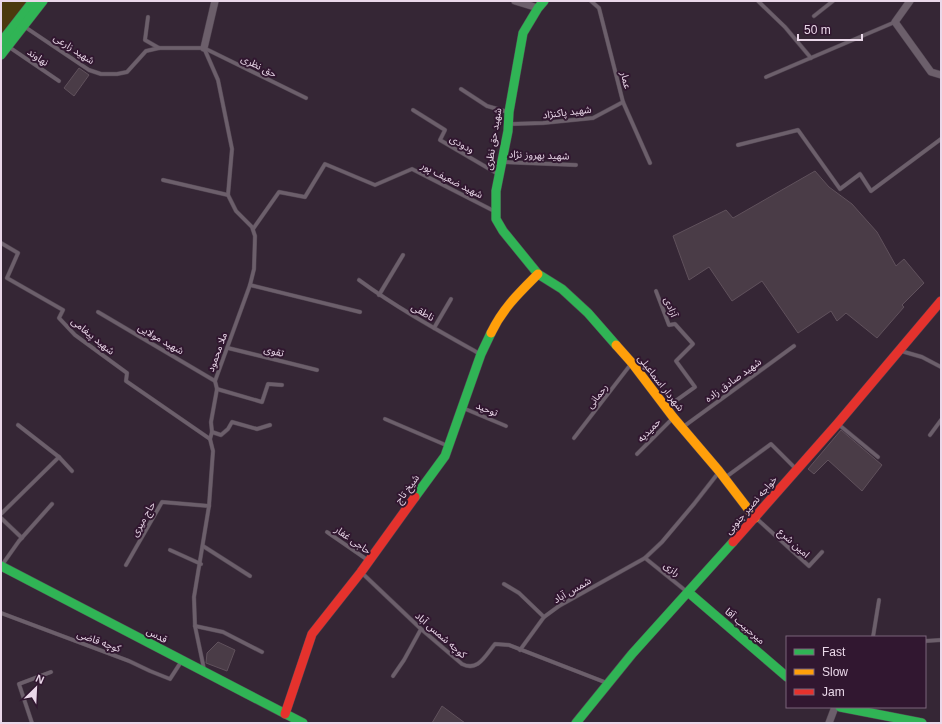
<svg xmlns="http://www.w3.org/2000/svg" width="942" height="724" font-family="Helvetica,'Noto Sans Arabic',sans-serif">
<rect width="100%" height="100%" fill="#352635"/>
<!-- green -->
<path fill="#4c3a0d" d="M1,1h32l-32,40z"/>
<!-- building -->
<g fill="#4a3c47" stroke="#60515c">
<path d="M79,68l10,7 -15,21 -10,-8z"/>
<path d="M815,171l14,16 23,17 25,28 19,34 8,-7 20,24 -22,22 2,2 -27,31 -31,-25 -9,8 -6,-10 -33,22 -36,-52 -30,20 -23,-34 -20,13 -16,-44 53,-26 7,8z"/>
<path d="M841,430l41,35 -20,26 -34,-31 -14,14 -6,-5z"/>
<path d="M218,642l17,8 -8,21 -21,-8 1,-10z"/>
<path d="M442,706l23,17h-33z"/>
</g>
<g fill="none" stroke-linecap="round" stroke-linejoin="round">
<defs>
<g id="lane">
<path d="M591,1l8,7 24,94 27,61"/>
<path d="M758,1l27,26 26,31"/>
<path d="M814,16l19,-15"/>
<path d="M148,17l-3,23 14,8"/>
<path d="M25,27l64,43 12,4h16l10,-2 19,-21 13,-3h45l102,50"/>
<path d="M9,47l50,34"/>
<path d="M766,77l129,-55"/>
<path d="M461,89l26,17 21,6"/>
<path d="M413,110l32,20 -5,10 58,34"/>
<path d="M510,124l33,-1 50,-5 30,-16"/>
<path d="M738,145l60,-15 42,59 20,-15 11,17 70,-52"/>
<path d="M502,162l74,3"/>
<path d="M163,180l65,15"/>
<path d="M253,229l26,-37 26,5 20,-33 50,21 37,-16 82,42"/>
<path d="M1,243l17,10 -11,25 56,32 -4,8 16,17 52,38 -1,8 84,58"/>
<path d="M359,280c38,28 80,51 121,74"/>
<path d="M250,285l110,27"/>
<path d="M656,291l13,34 6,-1 18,20 -17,17 19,26 -28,20"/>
<path d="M379,295l24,-40"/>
<path d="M98,312l117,69"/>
<path d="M434,328l17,-29"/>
<path d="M228,348l89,22"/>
<path d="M901,351l21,6 19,10"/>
<path d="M217,389l45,13 6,-18 14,1"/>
<path d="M463,408l43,18"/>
<path d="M385,419l63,27"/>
<path d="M838,424l40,33"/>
<path d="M18,425l41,32 13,14"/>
<path d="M683,427l111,-81"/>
<path d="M212,432l9,3 7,-6 4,-7 25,7 13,-4"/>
<path d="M930,435l11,-15"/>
<path d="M574,438l57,-74"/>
<path d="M637,454l36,-36"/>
<path d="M726,477l45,-33 25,25"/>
<path d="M1,514l58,-57"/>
<path d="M1,518l21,20"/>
<path d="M756,518l53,48 13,-14"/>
<path d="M327,532l42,29"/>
<path d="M203,546l47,30"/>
<path d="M170,550l31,14"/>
<path d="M645,558l41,33"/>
<path d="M2,565l17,-24 33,-37"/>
<path d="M126,565l36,-63 47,4"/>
<path d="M362,573l59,56 41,35c16,8 23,-8 33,-20l14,1 98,38"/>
<path d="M504,584l15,9 25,24"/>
<path d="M1,613l128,48 21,10 20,8 11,-17"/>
<path d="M195,626l28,6 39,20"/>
<path d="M873,637l6,-37"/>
<path d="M925,641l16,-1"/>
<path d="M520,650l24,-33 15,-11 86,-48 17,-16 32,-38 25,-32"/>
<path d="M204,669l-9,-43 -1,-29 15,-91 4,-55 -3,-12 2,-7 -1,-10 6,-33 -2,-8 35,-96 4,-16 1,-33 -3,-9 -16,-16 -8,-16 4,-46 -14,-69 -14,-32"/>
<path d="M393,676l11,-16 17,-31"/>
<path d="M32,723l-13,-39 32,-12"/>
</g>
<g id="street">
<path d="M515,1l23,7"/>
<path d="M910,1l-15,21 36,50 10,3"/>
<path d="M204,48l11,-47"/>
<path d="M829,723l6,-16"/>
</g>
<g id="fast">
<path d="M544,1l-6,7 -15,25 -14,79 -1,19 -12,60v28l7,12 35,43 24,15 26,24 28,32"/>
<path d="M1,42l32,-41"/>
<path d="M1,55l42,-54"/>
<path d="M415,497l30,-41 36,-102 10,-21"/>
<path d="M1,566l302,157"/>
<path d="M688,592l99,85"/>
<path d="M840,707l82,16"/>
<path d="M576,723l56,-69 101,-112"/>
</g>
<g id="slow">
<path d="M491,333c12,-25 28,-40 47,-59"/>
<path d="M616,345l16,18 41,54 46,54 36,47"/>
</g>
<g id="jam">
<path d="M733,542l105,-119 103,-122"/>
<path d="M285,714l27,-80 49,-62 54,-75"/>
</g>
</defs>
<!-- lane casing -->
<use href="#lane" stroke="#514451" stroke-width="4.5"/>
<!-- street casing -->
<use href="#street" stroke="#514451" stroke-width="8"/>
<!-- fast casing -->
<use href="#fast" stroke="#514451" stroke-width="10"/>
<!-- slow casing -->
<use href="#slow" stroke="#514451" stroke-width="10"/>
<!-- jam casing -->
<use href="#jam" stroke="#514451" stroke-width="10"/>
<!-- lane -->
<use href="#lane" stroke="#6c5f6b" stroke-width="3.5"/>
<!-- street -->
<use href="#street" stroke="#6c5f6b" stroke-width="7"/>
<!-- fast -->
<use href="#fast" stroke="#30b455" stroke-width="9"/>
<!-- slow -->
<use href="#slow" stroke="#ff9f0a" stroke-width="9"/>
<!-- jam -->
<use href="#jam" stroke="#e5322d" stroke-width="9"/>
</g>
<g text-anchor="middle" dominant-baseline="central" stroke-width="4" stroke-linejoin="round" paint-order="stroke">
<!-- street labels -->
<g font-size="10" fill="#ead8e9" stroke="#311730">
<text transform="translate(74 49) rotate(33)">شهید زارعی</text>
<text transform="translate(38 57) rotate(34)">نهاوند</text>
<text transform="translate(259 66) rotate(26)">حق نظری</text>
<text transform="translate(626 80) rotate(76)">عمار</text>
<text transform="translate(567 112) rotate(-7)">شهید پاکنژاد</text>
<text transform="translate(493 139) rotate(-81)">شهید حق نظری</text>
<text transform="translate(462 144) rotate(30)">ودودی</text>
<text transform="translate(539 155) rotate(2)">شهید بهروز نژاد</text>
<text transform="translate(452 180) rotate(27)">شهید ضعیف پور</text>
<text transform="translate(671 307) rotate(69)">آزادی</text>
<text transform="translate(423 312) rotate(31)">ناطقی</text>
<text transform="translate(93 336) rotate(39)">شهید پیغامی</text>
<text transform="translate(161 339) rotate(30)">شهید مولایی</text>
<text transform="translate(274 351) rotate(14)">تقوی</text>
<text transform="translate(217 352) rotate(-70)">ملا محمود</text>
<text transform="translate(733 380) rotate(-36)">شهید صادق زاده</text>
<text transform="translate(661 383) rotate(52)">شهردار اسماعیلی</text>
<text transform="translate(597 396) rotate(-52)">رحمانی</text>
<text transform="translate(487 409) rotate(22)">توحید</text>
<text transform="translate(649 430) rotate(-46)">حمیدیه</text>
<text transform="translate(407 489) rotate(-54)">شیخ تاج</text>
<text transform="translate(751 505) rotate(-49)">خواجه نصیر جنوبی</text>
<text transform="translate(143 519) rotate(-60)">حاج میری</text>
<text transform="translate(353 540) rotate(35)">حاجی غفار</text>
<text transform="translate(794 543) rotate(42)">امین شرع</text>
<text transform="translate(672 569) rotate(38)">رازی</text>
<text transform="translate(572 590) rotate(-30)">شمس آباد</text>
<text transform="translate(745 626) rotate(41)">میرحبیب آقا</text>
<text transform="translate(157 635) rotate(28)">قدس</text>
<text transform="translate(441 635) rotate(41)">کوچه شمس آباد</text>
<text transform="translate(99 641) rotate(20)">کوچه قاضی</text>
</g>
</g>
<!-- border -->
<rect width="942" height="724" fill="none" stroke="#ead8e9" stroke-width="4"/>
<!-- legend -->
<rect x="786" y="636" width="140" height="72" fill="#311730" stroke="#7b647a"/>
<rect x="794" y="649" width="20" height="6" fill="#30b455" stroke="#7b647a"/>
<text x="822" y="656" font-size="12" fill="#ead8e9">Fast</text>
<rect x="794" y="669" width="20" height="6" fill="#ff9f0a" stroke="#7b647a"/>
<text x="822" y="676" font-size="12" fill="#ead8e9">Slow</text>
<rect x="794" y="689" width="20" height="6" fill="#e5322d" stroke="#7b647a"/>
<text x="822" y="696" font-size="12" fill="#ead8e9">Jam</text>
<!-- north arrow -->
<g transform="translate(36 688) rotate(24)" stroke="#311730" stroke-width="3" paint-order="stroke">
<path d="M0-3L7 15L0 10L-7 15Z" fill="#ead8e9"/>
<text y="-6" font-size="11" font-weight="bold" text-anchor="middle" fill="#ead8e9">N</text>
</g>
<!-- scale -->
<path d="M798 34v6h64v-6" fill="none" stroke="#ead8e9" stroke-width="2"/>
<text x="804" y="34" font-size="12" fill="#ead8e9" stroke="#311730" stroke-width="3" paint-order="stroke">50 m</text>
</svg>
